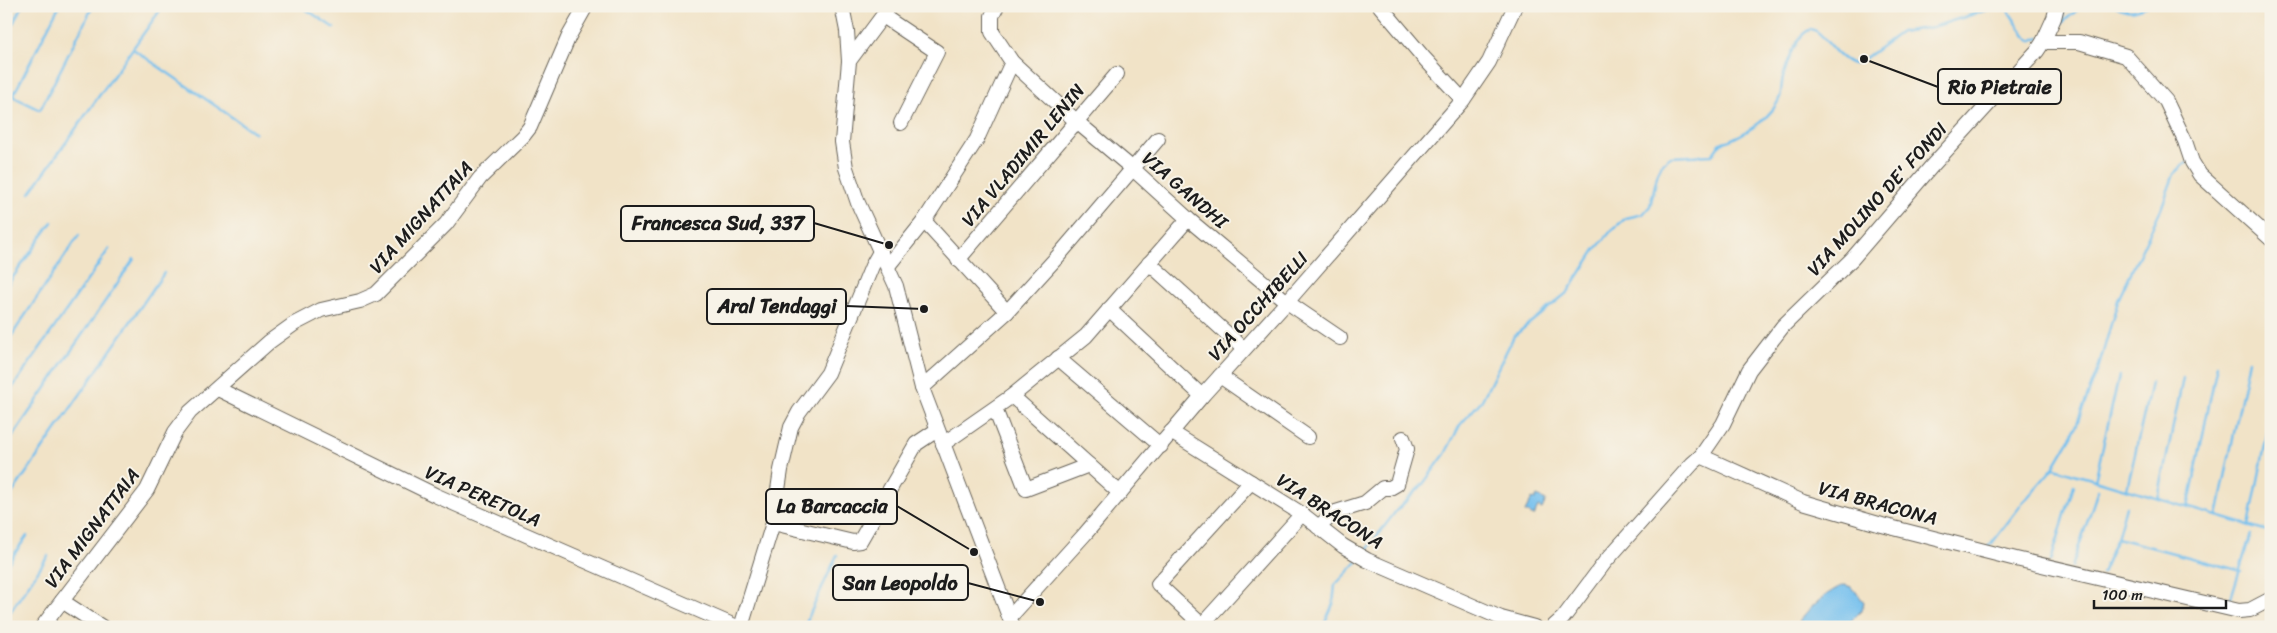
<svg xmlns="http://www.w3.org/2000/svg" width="2277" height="633" font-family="Sriracha,sans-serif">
<rect width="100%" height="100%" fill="#f7f3e8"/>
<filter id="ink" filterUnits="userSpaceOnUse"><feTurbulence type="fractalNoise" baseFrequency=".02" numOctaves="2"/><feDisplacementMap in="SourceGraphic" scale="10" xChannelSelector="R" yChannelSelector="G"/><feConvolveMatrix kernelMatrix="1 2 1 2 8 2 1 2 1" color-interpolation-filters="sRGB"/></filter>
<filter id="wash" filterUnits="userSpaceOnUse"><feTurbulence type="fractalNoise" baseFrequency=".0096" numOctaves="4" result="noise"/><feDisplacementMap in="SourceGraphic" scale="20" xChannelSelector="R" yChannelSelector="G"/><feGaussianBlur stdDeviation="1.12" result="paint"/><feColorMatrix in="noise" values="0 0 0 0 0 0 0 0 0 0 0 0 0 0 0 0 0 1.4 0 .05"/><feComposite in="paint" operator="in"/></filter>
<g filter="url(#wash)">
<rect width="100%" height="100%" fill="#f1e3c7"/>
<!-- water -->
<g fill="#75c0ee" stroke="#486e85">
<path d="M1537,496l9,4 -4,9 -4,-2 -4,9 -9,-4 7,-14 3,2z"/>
<path d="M1845,585l7,2 12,15 -2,8 -17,17h-47c0,-12 35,-40 47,-42z"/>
</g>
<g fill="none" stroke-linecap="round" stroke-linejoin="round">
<!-- stream -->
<g stroke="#75c0ee" stroke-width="2.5">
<path d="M301,6l33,22"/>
<path d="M2116,6c12,7 19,5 31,0"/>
<path d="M2061,24l4,-18"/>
<path d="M2057,27l25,-21"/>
<path d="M6,37l16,-31"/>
<path d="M133,49l122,84"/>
<path d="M6,93l34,17 53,-104"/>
<path d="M13,96l46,-90"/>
<path d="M30,193l133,-187"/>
<path d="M6,287l46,-65"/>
<path d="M6,344l73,-109"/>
<path d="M6,397l103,-148"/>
<path d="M6,446l128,-187"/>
<path d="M2054,468l217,64"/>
<path d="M2095,481l24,-105"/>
<path d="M2127,489l24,-106"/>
<path d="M2158,499l25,-121"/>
<path d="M6,502l158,-229"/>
<path d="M2188,508l29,-143"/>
<path d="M2217,516l32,-156"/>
<path d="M2249,526l22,-111"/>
<path d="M2117,538l124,33"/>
<path d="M1989,547l32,-42 32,-37 20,-34 26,-68 19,-66 43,-91 13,-35 13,-12"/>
<path d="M1365,552l31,-41 27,-27 22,-30 15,-29 22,-25 32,-64 54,-44 27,-42 17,-20 14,-12 17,-4 7,-8 8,-34 4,-8 8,-7 42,-2c3,-3 6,-9 9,-12 3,-2 8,-2 11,-4 18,-8 41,-23 48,-42 2,-6 1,-13 3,-19 3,-12 16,-52 31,-48 9,2 21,28 39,34l11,-5 37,-27 32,-5 63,-20 11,2 18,27 6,5 8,-4"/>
<path d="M2051,561l23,-76"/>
<path d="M6,566l21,-30"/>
<path d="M2072,567l26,-77"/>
<path d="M2102,573l15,-35 9,-32"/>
<path d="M2230,601l21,-67"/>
<path d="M6,618l42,-62"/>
<path d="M804,627l33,-72"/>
<path d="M1323,627l10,-23 2,-19 22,-23"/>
</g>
</g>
</g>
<g filter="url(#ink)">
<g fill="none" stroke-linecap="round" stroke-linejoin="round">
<defs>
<g id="minor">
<path d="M842,6l5,25 2,30 -7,81 4,26 12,35 38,83 26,102 91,239"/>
<path d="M997,6l-5,10v16l20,30 65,60 56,47 55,50 99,83 53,36"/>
<path d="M1380,6l44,52 39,42"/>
<path d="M883,16l54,36 -36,71"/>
<path d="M2043,42l11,-24 3,-12"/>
<path d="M849,61l41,-55"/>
<path d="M924,221l83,91"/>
<path d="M958,260l159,-186"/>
<path d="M1149,263l95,86"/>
<path d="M888,266l36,-45 53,-82 35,-77"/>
<path d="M1109,309l93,87"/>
<path d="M1058,358l103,88"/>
<path d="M1220,376l88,61"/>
<path d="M922,388l85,-76 52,-57 99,-116"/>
<path d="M218,389l219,107 300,131"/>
<path d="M1012,396l108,97"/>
<path d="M995,409l31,80 63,-24"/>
<path d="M1171,432l131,82 41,32 24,14 134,58 33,9"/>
<path d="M943,444l69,-48 74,-60 102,-117"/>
<path d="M1701,456l22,-32 26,-54 34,-44 69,-67 79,-92 106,-116 6,-9h36l47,14 40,45 19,40 7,21 8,13 71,64"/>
<path d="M773,523l80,19 7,-1 56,-97 21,-14"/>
<path d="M1318,527l18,-15 29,-9 18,-15h7l7,-4 10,-35 -4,-11"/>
<path d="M62,601l40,26"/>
<path d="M1010,617l75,-83 117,-138 85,-94 176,-202 26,-38 26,-56"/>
<path d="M42,627l105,-137 28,-58 15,-20 79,-70 25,-18 27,-14 39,-9 16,-7 70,-70 34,-46 43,-42 7,-9 39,-91 17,-30"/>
<path d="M741,627l32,-104 8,-53 10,-43 8,-15 29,-39 44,-107 9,-16"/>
<path d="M1200,627l102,-113"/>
<path d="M1204,627l-46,-43 93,-102"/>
<path d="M1553,627l10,-9 42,-56 87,-98 9,-8 102,46 79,23 134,34 223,52 11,-1 21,-11"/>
</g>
</defs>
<!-- minor casing -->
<use href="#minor" stroke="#676258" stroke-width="16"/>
<!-- minor -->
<use href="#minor" stroke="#fff" stroke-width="14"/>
</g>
</g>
<g text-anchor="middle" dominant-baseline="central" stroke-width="4" stroke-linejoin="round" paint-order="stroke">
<!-- street labels -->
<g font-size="19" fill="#1c1c1c" stroke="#f7f3e8">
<text transform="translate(1023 155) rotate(-50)">VIA VLADIMIR LENIN</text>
<text transform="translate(1185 190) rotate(41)">VIA GANDHI</text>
<text transform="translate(1877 199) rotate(-48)">VIA MOLINO DE' FONDI</text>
<text transform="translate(421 217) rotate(-48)">VIA MIGNATTAIA</text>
<text transform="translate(1258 306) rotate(-48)">VIA OCCHIBELLI</text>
<text transform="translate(483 496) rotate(24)">VIA PERETOLA</text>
<text transform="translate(1878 503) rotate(15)">VIA BRACONA</text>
<text transform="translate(1330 511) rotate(33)">VIA BRACONA</text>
<text transform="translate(92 528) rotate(-53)">VIA MIGNATTAIA</text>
</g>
</g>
<!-- callouts -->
<path fill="none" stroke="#1c1c1c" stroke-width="2" d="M1864 59L1938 87M889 245L814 223M924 309L846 306M974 552L897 506M1040 602L968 583"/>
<g fill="#1c1c1c" stroke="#f7f3e8" stroke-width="2">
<circle cx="1864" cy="59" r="5"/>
<circle cx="889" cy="245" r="5"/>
<circle cx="924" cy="309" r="5"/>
<circle cx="974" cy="552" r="5"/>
<circle cx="1040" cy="602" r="5"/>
</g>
<g fill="#f7f3e8" stroke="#1c1c1c" stroke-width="2">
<rect x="1938" y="69" width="123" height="35" rx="5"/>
<rect x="621" y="206" width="193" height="35" rx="5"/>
<rect x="707" y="289" width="139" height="35" rx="5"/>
<rect x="766" y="489" width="131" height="35" rx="5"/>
<rect x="833" y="565" width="135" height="35" rx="5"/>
</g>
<g font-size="20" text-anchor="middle" font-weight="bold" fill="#1c1c1c">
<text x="2000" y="94">Rio Pietraie</text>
<text x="718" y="230">Francesca Sud, 337</text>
<text x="777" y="313">Aral Tendaggi</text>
<text x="832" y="513">La Barcaccia</text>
<text x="900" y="590">San Leopoldo</text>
</g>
<!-- margin -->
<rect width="2277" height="633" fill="none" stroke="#f7f3e8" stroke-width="25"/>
<!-- scale -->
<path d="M2094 600v8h132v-8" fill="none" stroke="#1c1c1c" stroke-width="2.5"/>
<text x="2102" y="600" font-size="15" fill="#1c1c1c" stroke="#f7f3e8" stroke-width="4" paint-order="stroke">100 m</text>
</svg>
